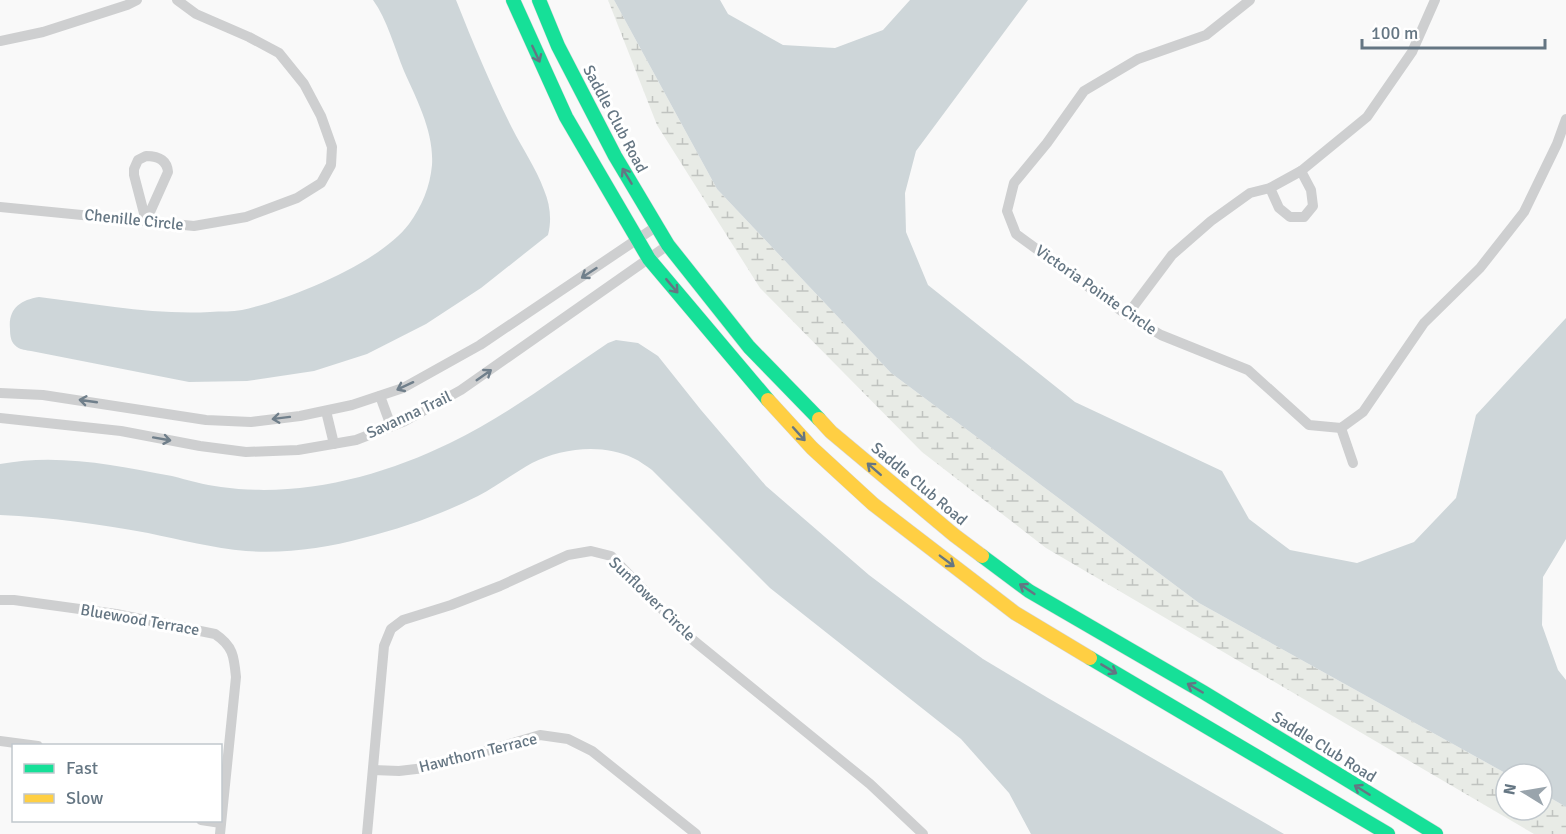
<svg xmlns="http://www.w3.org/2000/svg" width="1566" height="834" font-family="Signika,sans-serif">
<defs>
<pattern id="wetland-marsh" width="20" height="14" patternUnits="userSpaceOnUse" patternTransform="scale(1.5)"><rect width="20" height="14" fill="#e8ebe6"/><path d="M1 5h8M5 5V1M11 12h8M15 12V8" fill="none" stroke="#c0c3c0"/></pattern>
</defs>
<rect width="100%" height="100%" fill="#f9f9f9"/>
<!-- wetland -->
<path fill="url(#wetland-marsh)" d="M608,0h6l103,189 174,184 308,230 308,171 -1,36h36v-17l24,14v27h-32l-488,-286 -124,-96 -162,-164 -103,-163z"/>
<!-- water -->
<g fill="#ced6d9">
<path d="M373,0h83c17,43 35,86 56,128 10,20 24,40 32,62 6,14 8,30 4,45l-67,53 -55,36 -59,30 -53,17 -67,10 -58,1 -158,-31c-5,-1 -10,-1 -14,-4 -6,-4 -7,-11 -7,-18 -2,-20 10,-29 29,-32 57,7 114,18 171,15 11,-1 22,0 32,-2 47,-10 138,-47 167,-86 13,-18 21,-37 23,-59 2,-33 -15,-65 -28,-94 -9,-22 -17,-52 -31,-71z"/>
<path d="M614,0h106l8,14 55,31 52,3 48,-18 27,-30h118l-112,151 -11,42 1,39 22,53 147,117 147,69 27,48 41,31 67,13 57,-21 42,-44 20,-83 90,-97v221l-23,38 -1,48 16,45 8,10v127l-24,-14v-19h-35l-308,-171 -308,-230 -174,-184z"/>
<path d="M616,340l22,3 20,13 43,54 65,76 103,89 68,51 46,33 65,39 236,136h-253l-22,-41 -48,-54 -191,-151 -118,-118c-6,-4 -12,-9 -19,-12 -30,-15 -72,-10 -101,5 -18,10 -35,23 -54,33 -36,18 -75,32 -115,42 -37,10 -78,16 -117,13 -33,-3 -65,-11 -98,-18 -49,-9 -98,-16 -148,-18v-51c57,-11 115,1 172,12 16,4 32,9 49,11 78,11 159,-10 229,-44 56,-27 107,-66 158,-100z"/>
</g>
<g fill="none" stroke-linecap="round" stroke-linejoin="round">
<defs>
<g id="fast">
<path d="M513,0l53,117 83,142 119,141"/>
<path d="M539,0l19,46 57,110 53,89 81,102 70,72"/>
<path d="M982,556l47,35 174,101 233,142"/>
<path d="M1090,658l298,176"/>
</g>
<g id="slow">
<path d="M768,400l44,48 61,56 142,109 75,45"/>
<path d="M819,419l12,13 123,103 28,21"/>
</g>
</defs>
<!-- fast casing -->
<use href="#fast" stroke="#d5d6d7" stroke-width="15"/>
<!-- slow casing -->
<use href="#slow" stroke="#d5d6d7" stroke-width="15"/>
<!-- street -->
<g stroke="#cecfd0" stroke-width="10">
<path d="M1250,0l-44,35 -68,24 -54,32 -37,52 -33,40 -7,28 9,23 111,81 34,20 87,35 61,55 32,3 22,-16 61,-89 56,-55 44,-56 33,-68 9,-25"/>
<path d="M0,41l43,-9 84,-27 10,-5"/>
<path d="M146,156c12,0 21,4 22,16l-22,49 -12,-46v-6l4,-9z"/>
<path d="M1270,188l9,20 11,9h14l9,-11 -2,-16 -10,-19"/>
<path d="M0,207l194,19 52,-9 51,-19 24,-15 10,-18 1,-18 -11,-31 -17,-32 -25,-31 -30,-16 -53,-23 -19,-14"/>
<path d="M1127,315l45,-60 39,-34 39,-28 20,-5 31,-17 66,-54 45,-65 23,-52"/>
<path d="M0,393l43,2 163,25 45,2 49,-6 52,-11 51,-17 77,-43 177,-119"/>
<path d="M380,396l11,30"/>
<path d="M326,411l8,33"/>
<path d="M0,418l121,13 79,15 46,6 52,-2 58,-10 49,-19 56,-31 207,-145"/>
<path d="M1341,428l12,35"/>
<path d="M0,600h14l102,14 99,20c18,12 19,22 21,43l-16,157"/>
<path d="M0,741l38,5"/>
<path d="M373,770l26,1 34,-4 107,-32 28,4 24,12 104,83"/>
<path d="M201,820l20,3"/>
<path d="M367,834l17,-188 7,-17 12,-9 48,-15 49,-19 68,-31 23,-4 20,5 77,80 182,148 53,50"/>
</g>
<!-- fast -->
<use href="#fast" stroke="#16e098" stroke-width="14"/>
<!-- slow -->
<use href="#slow" stroke="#ffcf43" stroke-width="14"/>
</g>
<!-- one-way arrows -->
<defs><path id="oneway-shaft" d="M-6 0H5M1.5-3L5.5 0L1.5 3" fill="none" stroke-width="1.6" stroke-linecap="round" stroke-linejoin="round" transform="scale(1.5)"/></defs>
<g stroke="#657683">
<use href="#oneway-shaft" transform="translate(536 54) rotate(65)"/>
<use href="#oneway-shaft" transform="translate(627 176) rotate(-121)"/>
<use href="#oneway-shaft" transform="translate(672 286) rotate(50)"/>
<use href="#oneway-shaft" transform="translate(799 434) rotate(48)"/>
<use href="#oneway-shaft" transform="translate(874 469) rotate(-139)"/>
<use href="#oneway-shaft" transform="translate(947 561) rotate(37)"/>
<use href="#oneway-shaft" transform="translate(1027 589) rotate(-146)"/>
<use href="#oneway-shaft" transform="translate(1109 669) rotate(31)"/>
<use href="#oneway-shaft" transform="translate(1195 688) rotate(-150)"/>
<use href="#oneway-shaft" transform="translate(1362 790) rotate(-148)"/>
</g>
<g stroke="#707f8b">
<use href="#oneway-shaft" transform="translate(589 273) rotate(147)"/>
<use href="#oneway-shaft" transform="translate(484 375) rotate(-35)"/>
<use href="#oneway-shaft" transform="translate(405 386) rotate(155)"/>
<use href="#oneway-shaft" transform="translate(88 401) rotate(-172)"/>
<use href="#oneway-shaft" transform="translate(281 418) rotate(173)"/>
<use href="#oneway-shaft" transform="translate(162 439) rotate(10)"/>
</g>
<g text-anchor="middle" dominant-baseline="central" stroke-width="6" stroke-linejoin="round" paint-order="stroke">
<!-- street labels -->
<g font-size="16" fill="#657683" stroke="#fff">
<text transform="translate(615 119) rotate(62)">Saddle Club Road</text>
<text transform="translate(134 220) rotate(6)">Chenille Circle</text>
<text transform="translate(1096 290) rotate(35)">Victoria Pointe Circle</text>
<text transform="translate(409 415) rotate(-25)">Savanna Trail</text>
<text transform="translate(919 484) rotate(40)">Saddle Club Road</text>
<text transform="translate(652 599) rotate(44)">Sunflower Circle</text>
<text transform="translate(140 620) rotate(10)">Bluewood Terrace</text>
<text transform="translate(1324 747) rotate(32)">Saddle Club Road</text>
<text transform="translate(478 753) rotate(-14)">Hawthorn Terrace</text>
</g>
</g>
<!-- legend -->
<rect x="12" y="744" width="210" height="78" fill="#ffffff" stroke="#c1c8cd" stroke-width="1.5"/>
<rect x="24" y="764" width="30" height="9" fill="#16e098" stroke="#c1c8cd" stroke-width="1.5"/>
<text x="66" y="774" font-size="18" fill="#657683">Fast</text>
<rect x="24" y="794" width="30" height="9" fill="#ffcf43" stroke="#c1c8cd" stroke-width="1.5"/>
<text x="66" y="804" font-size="18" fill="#657683">Slow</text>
<!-- north arrow -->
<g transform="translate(1524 792) rotate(281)"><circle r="28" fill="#ffffff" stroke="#c1c8cd" stroke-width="1.5"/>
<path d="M0-4.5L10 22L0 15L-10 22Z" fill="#99a4ac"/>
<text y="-9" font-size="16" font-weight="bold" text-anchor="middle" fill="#657683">N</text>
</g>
<!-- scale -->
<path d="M1362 39v9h183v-9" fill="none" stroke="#657683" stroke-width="3"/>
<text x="1371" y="39" font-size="18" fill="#657683" stroke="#ffffff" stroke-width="4.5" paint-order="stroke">100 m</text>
</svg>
